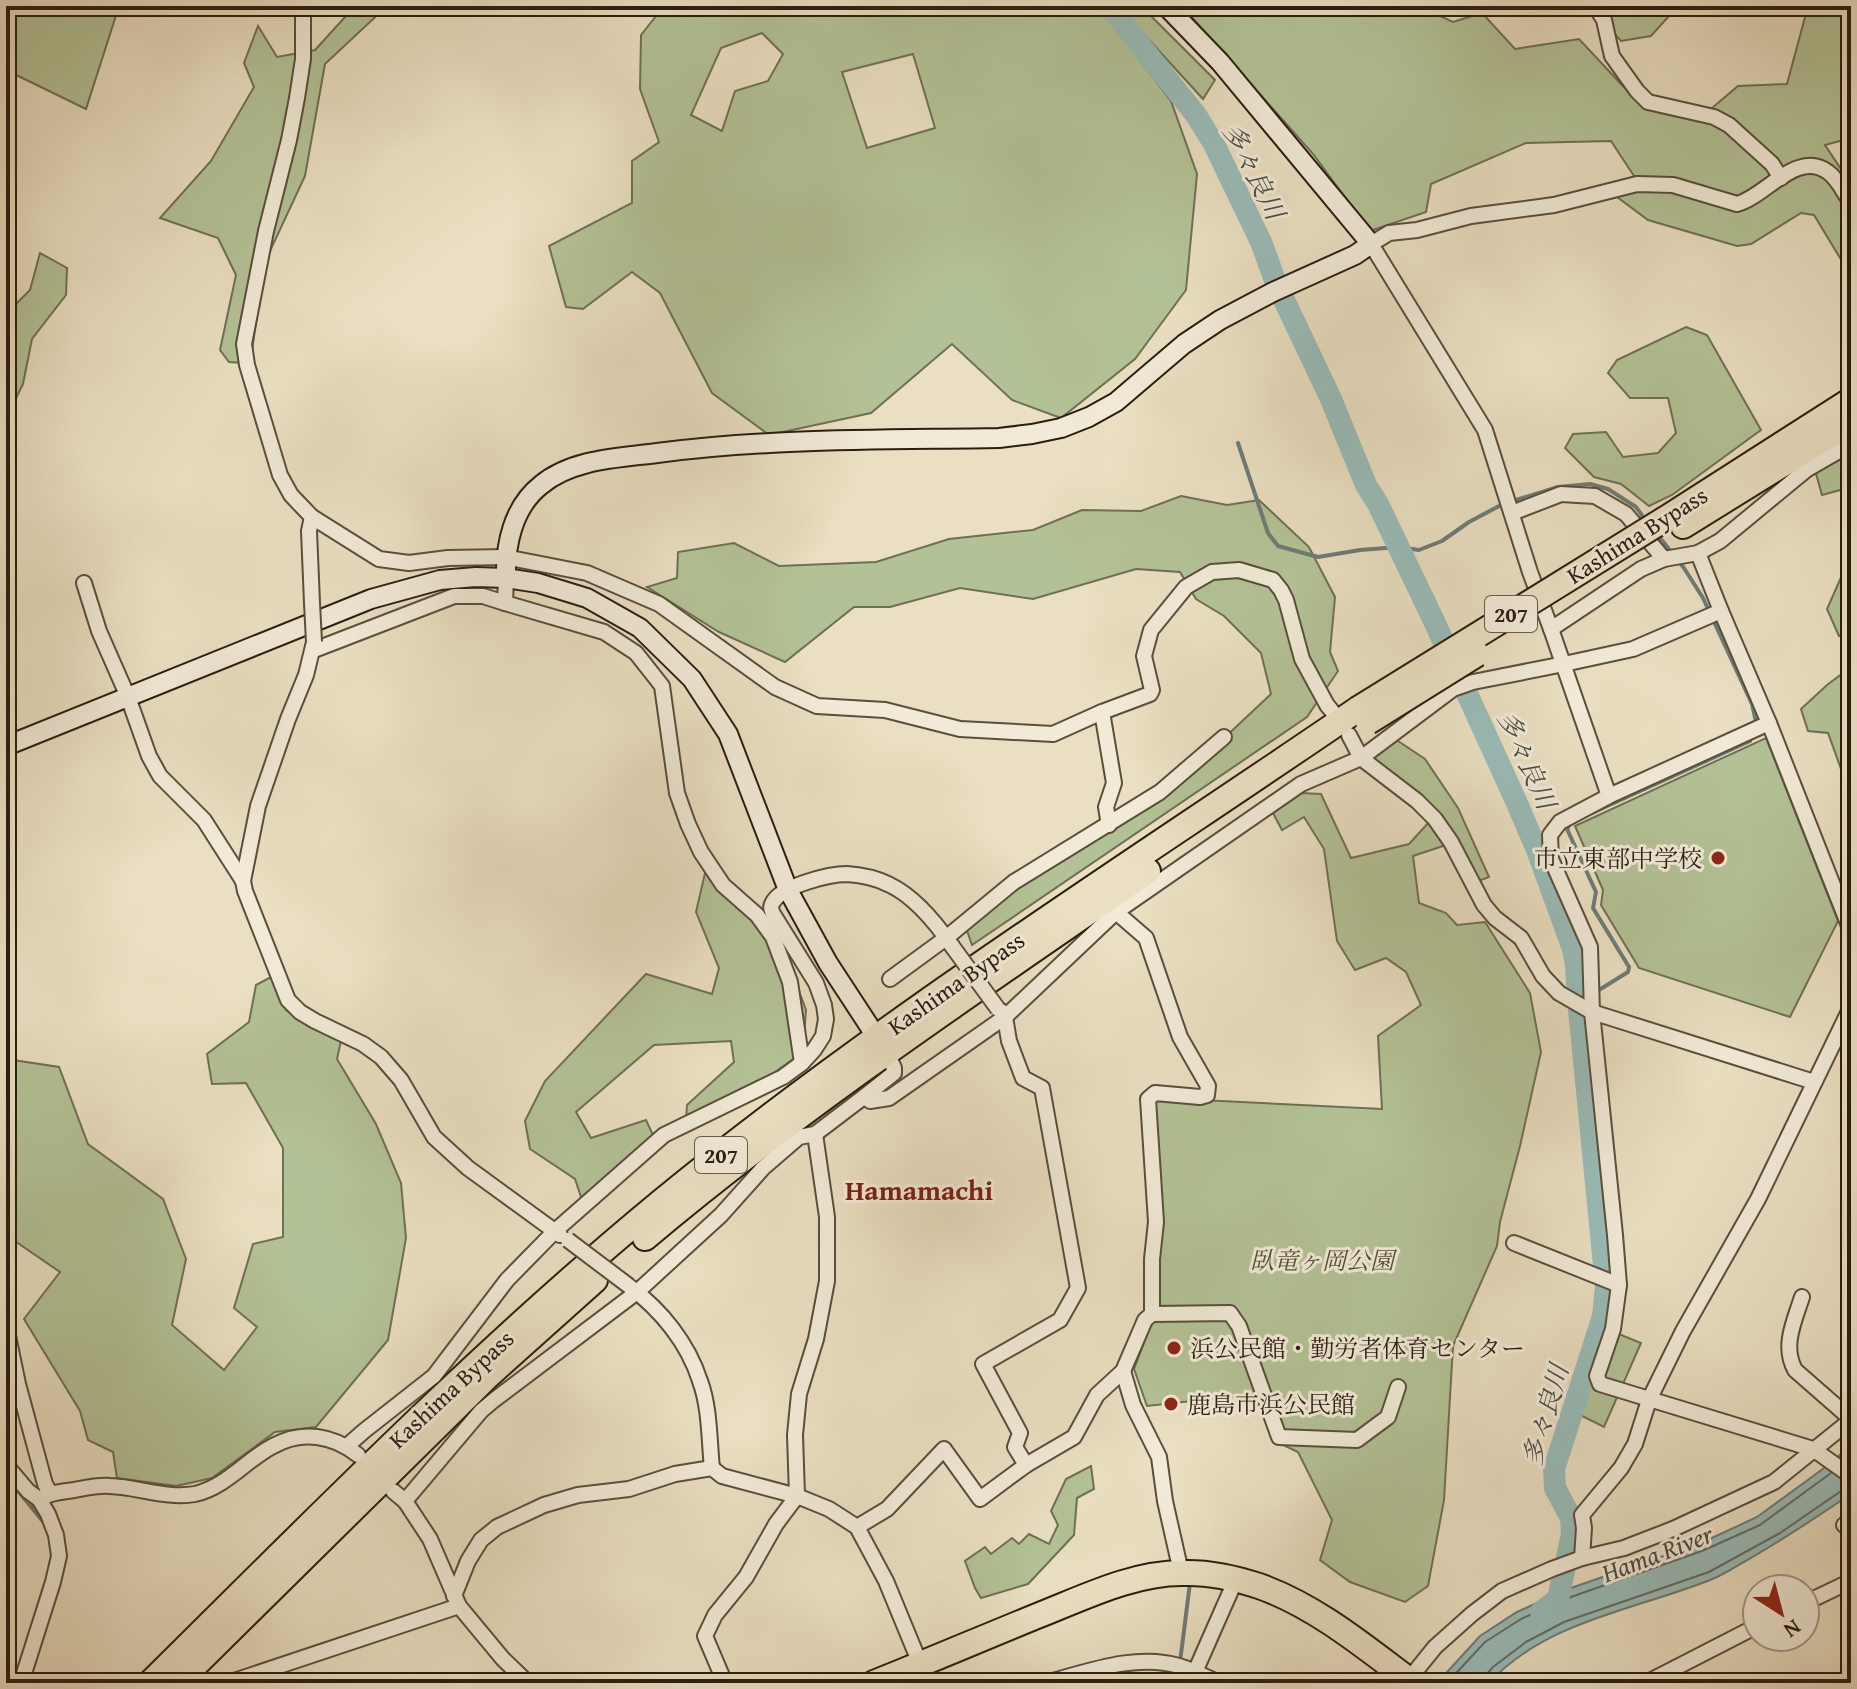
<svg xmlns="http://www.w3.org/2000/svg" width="1857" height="1689" font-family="'Gentium Book Plus','Noto Serif JP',serif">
<rect width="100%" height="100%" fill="#eadfc2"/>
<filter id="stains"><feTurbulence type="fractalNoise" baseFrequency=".0025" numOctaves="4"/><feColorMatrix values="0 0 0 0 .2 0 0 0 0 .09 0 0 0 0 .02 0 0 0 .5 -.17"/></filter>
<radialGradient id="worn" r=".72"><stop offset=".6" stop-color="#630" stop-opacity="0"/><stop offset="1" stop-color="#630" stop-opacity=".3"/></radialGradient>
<!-- green -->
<g fill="#b3c296" stroke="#6e7054" stroke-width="2" fill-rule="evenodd">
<path d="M6,6h113l-33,103 -80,-39z"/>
<path d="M355,6h32l-62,58 -20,112 -41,88 -12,87 -9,12 -14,-1 -9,-12 16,-75 -18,-37 -58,-20 51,-57 43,-74 -10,-24 14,-37 19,31 38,-7z"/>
<path d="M664,6h435l72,95 26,73 -11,116 -51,69 -74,59 -49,-18 -60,-56 -81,69 -102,22 -57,-42 -52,-100 -28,-21 -49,37 -17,-2 -17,-61 83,-43v-42l27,-19 -19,-53 1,-54zM762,33l21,21 -15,27 -33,10 -13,40 -31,-16 30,-67zM913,54l22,74 -68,20 -25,-76z"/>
<path d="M1118,6h23l74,74 -12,19z"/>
<path d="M1182,6h236l35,16 29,-9 33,36 64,-10 58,62 62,18 39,-33 49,-2 21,-78h43v132l-26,7 26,39v92l-37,-61 -13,-2 -50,31 -14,2 -89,-26 -35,-26 21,-18 -23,-35 -85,2 -95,41 -5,28 -56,19 -57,-77z"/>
<path d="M1589,6h89l-27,30 -30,5z"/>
<path d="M40,253l27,15 -1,27 -34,44 -9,45 -17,35v-105l24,-24z"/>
<path d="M1686,327l21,8 54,95 -89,65 -23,11 -28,-22 -27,-7 -29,-29 8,-14 33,-2 17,25 35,-4 18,-20 -8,-35h-38l-22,-25 9,-13z"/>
<path d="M1844,458l7,5v36l-7,-10 -22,6 -7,-25z"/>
<path d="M1181,496l46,9 32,-5 50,47 26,50 -5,55 8,19 -31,46 -335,228 -6,-17 46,-51 176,-105 83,-78 -10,-41 -37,-37 -28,-17 -16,-27 -44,-3 -103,30 -73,-11 -70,19h-36l-69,55 -66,-30 -72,-45 30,-9 1,-26 56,-9 45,23 97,-4 73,-23 84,-9 49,-20 59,1z"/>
<path d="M1851,555v78l-12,3 -12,-27z"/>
<path d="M1851,667v97l-10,5 -13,-36 -20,-2 -7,-22 26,-24z"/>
<path d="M1386,733l39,26 33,49 31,69 -13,5 -21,-40 -42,14 6,47 27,10 11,12 28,-3 45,71 11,59 -21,94 -20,76 -3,24 -44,100 -9,154 -16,86 -23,16 -55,-20 -30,-22 12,-40 -34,-68 -19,-9 -17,-32 -15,-16 -100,11 -13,-37 24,-63 -6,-201 8,-7 222,11 -4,-73 43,-31 -15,-33 -20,-14 -31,12 -18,-29 -13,-92 -20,-32 -22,13 -9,-17 28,-20 20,1 30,64 58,-14 21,-23 -53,-48 -12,-27z"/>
<path d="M1766,738l72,183 -48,96 -151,-49 -38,-63 2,-15 -28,-64z"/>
<path d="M705,873l46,30 30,40 25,67 -3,42 -35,25 -82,42 1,-14 47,-43 -3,-21 -77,4 -78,67 15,26 55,-18 7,15 -71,65 -7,-21 -45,-30 -5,-28 20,-40 101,-107 66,20 7,-26 -23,-56z"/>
<path d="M273,976l13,34 55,31 -4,18 39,65 25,59 5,55 -18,102 -72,87 -41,5 -63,46 -36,8 -59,-8 -4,-26 -25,-12 -8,-29 -56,-92 36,-47 -54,-37v-176l53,8 29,77 75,55 23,60 -14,66 52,45 33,-43 -23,-19 19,-64 30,-7v-89l-37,-65 -34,1 -5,-30 42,-32 7,-37z"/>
<path d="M1609,1330l32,13 -37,84 -24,-12z"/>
<path d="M1091,1466l3,23 -17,9 -3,37 -46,49 -47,14 -6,-10 -10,-27 20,-14 6,7 21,-16 7,6 10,-10 20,10 9,-19 -7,-14 15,-32z"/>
</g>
<!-- water -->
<path fill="#99bcb9" stroke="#6d7c76" stroke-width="2" d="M1851,1445v49c-36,24 -71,48 -109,69 -10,6 -21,13 -32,17 -75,30 -164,41 -221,103h-52l43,-47 37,-24 48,-22 134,-46 58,-27 74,-54z"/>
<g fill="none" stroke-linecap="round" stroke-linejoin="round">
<!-- shore -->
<g stroke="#626c65" stroke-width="2">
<path d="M1447,1683l38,-41 36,-23 47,-21 134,-47 58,-26 71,-52"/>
<path d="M1484,1683l1,-7 8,-9 33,-25 38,-20 145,-50 71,-39 64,-44 7,-1"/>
</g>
<!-- stream -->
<g stroke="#6d7c76" stroke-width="4">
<path d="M1238,443l30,90 10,13 40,11 42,-7 39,-3 20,3 23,-9 27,-19 34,-18 55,-17 32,-3 18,5 28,18 10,14"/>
<path d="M1657,534l27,34 19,30 49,106 4,18 -1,5"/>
<path d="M1592,813l158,-72 2,-6"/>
<path d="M1570,823l-3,6 29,63 -3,16 36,59 -1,5 -29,18 -20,9"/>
<path d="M6,1476l39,48"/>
<path d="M1180,1662l10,-79"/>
<path d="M1175,1683l4,-13"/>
</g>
<!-- river -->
<path stroke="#99bcb9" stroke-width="22" d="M1109,6l87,109 18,29 47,98 15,41 55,116 35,86 12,19 56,117 82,180 21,49 36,99 3,16 2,34 28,287 -3,30 -49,153 1,19 16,30 1,16 -14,65 -17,13"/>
<defs>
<g id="street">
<path d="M303,6v53l-6,39 -8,42 -23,91 -22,113 3,21 33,110 11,20 21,22 67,42 30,4 39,-5 57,-1 82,16 72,31 116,83 42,19 68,4 75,19 93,5 49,-22 48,-18 2,-4 -8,-34 7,-26 35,-43 26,-15 27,-2 34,10 8,10 5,10 16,59 25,46 13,16"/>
<path d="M1595,6l9,14 8,36 25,35 11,11 66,15 15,8 43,39 9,14"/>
<path d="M1512,513l49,-19 34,2 31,18 38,45"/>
<path d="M312,517l-3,14 3,72"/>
<path d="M1698,553l23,58 48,112 82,208"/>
<path d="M84,583l15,48 29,66 21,59 11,20 44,44 39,61 2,10 43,109 12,12 15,9 48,23 18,13 20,23 33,57 34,31 92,67"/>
<path d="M505,603l99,29 32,21 26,33 15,107 11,31 13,28 22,33 34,30 16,22 17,45 12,81"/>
<path d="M1551,629l90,-60 23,-10 34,-6 22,-12 86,-71 45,-26"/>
<path d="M314,650l140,-54h29l22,7 1,-25"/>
<path d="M1102,712l12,71 -8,24 3,18"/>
<path d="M1769,723l-160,73 -49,26 -10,13 1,24 39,88 2,65 23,223 4,50 -6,44 -16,47 3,8 213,65 38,27"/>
<path d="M1349,735l12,23 56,43 18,18 16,23 33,63 11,13 26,20 22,38 16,17 33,19 222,70"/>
<path d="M1609,796l-58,-167 -21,-57 -45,-142 -114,-186 18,-11 28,-3 54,-14 83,-11 83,-21 36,1 64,19c28,-7 60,-55 91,-32 10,7 16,21 23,31"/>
<path d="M243,881l15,-75 30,-87 18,-44 8,-33"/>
<path d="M1116,912l30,26 34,99 28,49 -1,9 -7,2 -45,-4 -7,6 8,123 -4,37v55"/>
<path d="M890,979l56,-41 68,-56 146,-90 64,-55"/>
<path d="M865,1096l29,-23v-5l-7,-15"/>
<path d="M1514,1243l105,42"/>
<path d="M6,1285v23"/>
<path d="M630,1287c31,23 58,56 70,94 10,27 9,59 12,87"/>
<path d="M1802,1297c-8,25 -20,49 -7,73l56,49"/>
<path d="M6,1326l12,58 27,100 5,9"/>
<path d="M1123,1371l10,34 26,52 6,44 16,71"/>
<path d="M347,1446l17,-15 70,-55 73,-96 48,-49 109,-96 119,-58 19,-14 12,-13 9,-14 3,-17 -2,-14 -8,-22 -43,-69c-2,-5 -3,-7 0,-12 9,-16 56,-28 74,-28 15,1 30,4 43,11 25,12 46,38 62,61"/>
<path d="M6,1465l22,26 11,8 9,15 8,21 3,21 -6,26 -32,101"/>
<path d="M1026,1465l48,-28 23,-42 26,-24 22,-51 7,-6 78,-1 9,13 40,111 78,3 31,-23 10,-30"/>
<path d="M393,1491l12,10 25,38 29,67 44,53 25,24"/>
<path d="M39,1499c11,-6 21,-7 35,-9 11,-2 24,-5 36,-4 28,1 57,13 85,8 31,-7 51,-34 78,-48 29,-16 60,-11 85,9"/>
<path d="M405,1501l76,-90 13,-11 143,-108 84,-77 42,-47 36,-31 16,-3 50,-38 5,5 19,-3 116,-81 111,-105 185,-128 60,-26 92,-69 20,-7 91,-18 69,-15 88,-38"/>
<path d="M1844,1525l7,-5"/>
<path d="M857,1527l30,-18 57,-60 36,50 46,-34 -11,-18 5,-14 -37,-69 77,-44 18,-32 -36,-200 -19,-10 -14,-37 -4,-24 -4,-6"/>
<path d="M1582,1558l2,-30 -2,-13 39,-47 14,-24 14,-44 34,-69 75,-132 93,-192"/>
<path d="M454,1596l14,-35 13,-21 16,-13 47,-22 34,-10 51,-6 46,-15 37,-6 10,8 75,20 32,13 28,18 29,54 42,102"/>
<path d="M1805,1603l46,-22"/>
<path d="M1195,1672l41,-93"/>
<path d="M228,1683l231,-77"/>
<path d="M725,1683l-20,-47 10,-21 31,-38 30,-53 21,-28 -2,-61 4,-41 17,-55 11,-58v-64l-12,-83"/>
<path d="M1045,1683c42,-11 91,-30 134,-17 14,4 27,11 40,17"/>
<path d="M1406,1683l29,-36 37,-33 30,-23 50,-22 30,-11 42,-10 49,-19 101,-47 77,-62"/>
<path d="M1646,1683l111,-57"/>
</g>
<g id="secondary">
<path d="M506,578c-1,-33 7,-71 35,-93 31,-26 78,-27 116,-32 114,-15 228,-13 342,-15l33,-4 29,-6 28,-11 27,-15 68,-58 36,-24 53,-28 82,-37 16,-11 -151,-182 -54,-56"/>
<path d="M6,746l365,-147 69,-19 36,-3 30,1 32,5 49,15 53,30 52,51 36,55 60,156 40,73 55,84"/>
</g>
<g id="highway">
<path d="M1665,519l186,-119"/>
<path d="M1683,526l168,-104"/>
<path d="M645,1238c159,-134 333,-249 503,-367"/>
<path d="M150,1683c167,-165 331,-333 512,-482 220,-180 462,-332 696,-492"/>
<path d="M177,1683l312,-308 106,-95"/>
<path d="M874,1683c55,-22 109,-45 163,-67 46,-18 95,-43 145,-43 26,-1 53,5 77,13 57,20 107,62 154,97"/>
</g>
</defs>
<!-- street casing -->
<use href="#street" stroke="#5a4e3d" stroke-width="18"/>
<!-- secondary casing -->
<use href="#secondary" stroke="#2a1d11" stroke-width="22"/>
<!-- highway casing -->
<use href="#highway" stroke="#2a1d11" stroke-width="28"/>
<!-- street -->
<use href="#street" stroke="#f1ead7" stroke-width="14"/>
<!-- secondary -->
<use href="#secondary" stroke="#f1ead7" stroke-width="18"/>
<!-- highway -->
<use href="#highway" stroke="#eadfc2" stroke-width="24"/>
<defs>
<g id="street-bridge">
<path d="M312,603l2,39"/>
<path d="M952,946l46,63"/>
<path d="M568,1240l61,46"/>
</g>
<g id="highway-bridge">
<path d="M1358,709l307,-190"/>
<path d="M1368,722l109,-68"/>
</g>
</defs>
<!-- street-bridge casing -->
<use href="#street-bridge" stroke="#5a4e3d" stroke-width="18" stroke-linecap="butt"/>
<!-- highway-bridge casing -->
<use href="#highway-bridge" stroke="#2a1d11" stroke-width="28" stroke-linecap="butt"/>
<!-- street-bridge -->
<use href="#street-bridge" stroke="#f1ead7" stroke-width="14"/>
<!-- highway-bridge -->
<use href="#highway-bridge" stroke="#eadfc2" stroke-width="24"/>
</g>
<!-- markers -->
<g fill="#8f2418" stroke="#f1ead7" stroke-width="3">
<circle cx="1718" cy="858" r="8"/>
<circle cx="1174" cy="1348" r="8"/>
<circle cx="1171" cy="1404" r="8"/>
</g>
<g text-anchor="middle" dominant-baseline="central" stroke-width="6" stroke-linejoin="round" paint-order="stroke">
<!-- shield labels -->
<g fill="#f1ead7" stroke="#665a4c" stroke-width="2">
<rect x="1485" y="596" width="52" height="36" rx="6"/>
<rect x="695" y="1137" width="52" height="36" rx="6"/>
</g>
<g font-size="22" font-weight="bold" fill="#2a1d11">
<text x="1511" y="614">207</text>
<text x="721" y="1155">207</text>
</g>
<!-- street labels -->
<g font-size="24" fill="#2a1d11" stroke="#f1ead7">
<text transform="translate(1637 535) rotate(-32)">Kashima Bypass</text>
<text transform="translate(956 983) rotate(-35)">Kashima Bypass</text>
<text transform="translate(451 1389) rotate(-43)">Kashima Bypass</text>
</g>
<!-- poi labels -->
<g font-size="24" fill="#2a1d11" stroke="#f1ead7" text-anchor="start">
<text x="1702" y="858" text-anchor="end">市立東部中学校</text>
<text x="1190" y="1348">浜公民館・勤労者体育センター</text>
<text x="1187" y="1404">鹿島市浜公民館</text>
</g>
<!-- park labels -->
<g font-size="24" font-style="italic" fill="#534f39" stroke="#f1ead7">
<text x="1322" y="1260">臥竜ヶ岡公園</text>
</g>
<!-- water labels -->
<g font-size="26" font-style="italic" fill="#4b4d43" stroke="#f1ead7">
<text transform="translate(1254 171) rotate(63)">多々良川</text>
<text transform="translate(1527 760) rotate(66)">多々良川</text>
<text transform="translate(1545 1415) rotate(-74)">多々良川</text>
<text transform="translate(1657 1553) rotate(-21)">Hama River</text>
</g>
<!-- quarter labels -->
<g font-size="28" font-weight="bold" fill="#7a1f14" stroke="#f1ead7">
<text x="919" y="1189">Hamamachi</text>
</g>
</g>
<!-- margin -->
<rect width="1857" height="1689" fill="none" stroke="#eadfc2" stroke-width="32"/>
<rect x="8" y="8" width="1841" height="1673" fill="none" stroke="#2a1d11" stroke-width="4"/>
<rect x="16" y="16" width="1825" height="1657" fill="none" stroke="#2a1d11" stroke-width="2"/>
<!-- north arrow -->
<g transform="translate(1781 1613) rotate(144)"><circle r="38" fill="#f1ead7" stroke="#a19888" stroke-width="2"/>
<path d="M0-6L14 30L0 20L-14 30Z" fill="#8f2418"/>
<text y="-12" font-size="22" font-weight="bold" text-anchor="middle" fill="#2a1d11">N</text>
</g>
<rect width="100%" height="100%" filter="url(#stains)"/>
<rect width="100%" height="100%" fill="url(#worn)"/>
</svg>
